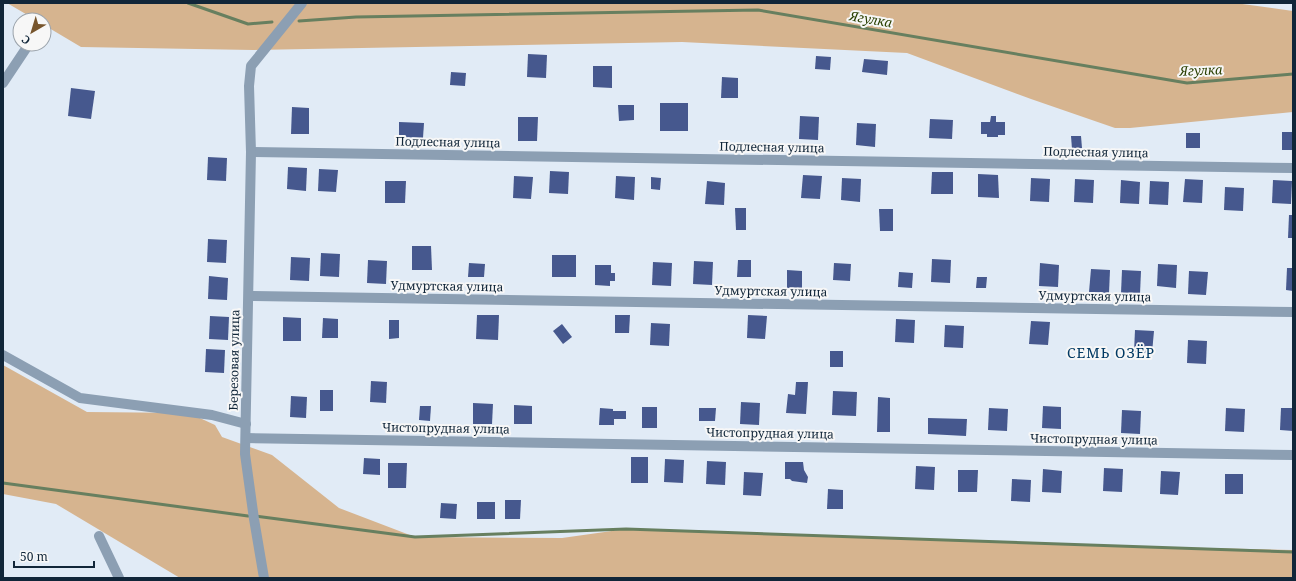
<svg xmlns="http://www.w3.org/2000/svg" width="1296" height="581" font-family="'Noto Serif',serif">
<rect width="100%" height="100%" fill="#e1ebf6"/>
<!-- green -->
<g fill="#d6b48f">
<path d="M7,3h1228l58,8v101l-163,16h-15l-84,-29 -124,-46 -225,-11 -429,8 -172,-3 -37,-22v-5h-8z"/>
<path d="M3,365l84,47 102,1 26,12 7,12 50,18 67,53 76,29 147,1 64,-9 450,16 217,5v28h-1113l-124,-74 -53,-10z"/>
</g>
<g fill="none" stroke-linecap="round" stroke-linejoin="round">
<!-- stream -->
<g stroke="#677f5f" stroke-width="3">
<path d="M188,3l60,21 24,-2"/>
<path d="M299,21l57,-4 402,-7 429,73 106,-9"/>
<path d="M3,483l245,33"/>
<path d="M255,516l160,21 211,-8 667,23"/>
</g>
</g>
<!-- building -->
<g fill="#46588e">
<path d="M528,54l19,1 -1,23 -19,-1z"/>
<path d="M816,56l15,1 -1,13 -15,-1z"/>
<path d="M864,59l24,2 -1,14 -25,-3z"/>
<path d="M593,66h19v22l-19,-1z"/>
<path d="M451,72l15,1 -1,13 -15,-1z"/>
<path d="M722,77l16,1v20h-17z"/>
<path d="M71,88l24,3 -4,28 -23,-3z"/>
<rect x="660" y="103" width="28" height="28"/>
<path d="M618,105h16v15l-15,1z"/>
<path d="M292,107l17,1v26h-18z"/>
<path d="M800,116l19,1 -1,23 -19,-1z"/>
<path d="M991,116h5v6h9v13h-7v2h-11v-3h-6v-12h9z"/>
<path d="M518,117h20l-1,24h-19z"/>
<path d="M930,119l23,1 -1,19 -23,-1z"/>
<path d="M399,122l25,1 -1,15 -24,-1z"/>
<path d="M857,123l19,1 -1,23 -19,-2z"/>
<rect x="1282" y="132" width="11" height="18"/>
<rect x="1186" y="133" width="14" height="15"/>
<path d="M1071,136h10l1,12 -10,1z"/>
<path d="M208,157l19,1 -1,23 -19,-1z"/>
<path d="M288,167l19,1 -1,23 -19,-2z"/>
<path d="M319,169l19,1 -2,22 -18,-1z"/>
<path d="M550,171l19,1 -1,22 -19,-1z"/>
<path d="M932,172h21v22h-22z"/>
<path d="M978,174l20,1 1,23 -21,-1z"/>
<path d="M803,175l19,1 -2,23 -19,-1z"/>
<path d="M514,176l19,1 -2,22 -18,-1z"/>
<path d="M616,176l19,1 -1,23 -19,-2z"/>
<path d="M651,177l10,1 -1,12 -9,-1z"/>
<path d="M842,178l19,1 -1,23 -19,-2z"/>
<path d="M1031,178l19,1 -1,23 -19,-1z"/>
<path d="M1075,179l19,1 -1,23 -19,-1z"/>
<path d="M1185,179l18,1 -1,23 -19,-1z"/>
<path d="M1121,180l19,2 -1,22 -19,-1z"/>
<path d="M1273,180l19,1 -1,23 -19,-1z"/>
<path d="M385,181h21l-1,22h-20z"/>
<path d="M707,181l18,2 -1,22 -19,-1z"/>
<path d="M1150,181l19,1 -1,23 -19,-1z"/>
<path d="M1225,187l19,1 -1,23 -19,-1z"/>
<path d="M735,208h11v22h-10z"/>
<path d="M879,209h14v22h-13z"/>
<path d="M1289,215h4v23h-5z"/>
<path d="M208,239l19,1 -1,23 -19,-1z"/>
<path d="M412,246h19l1,24h-20z"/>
<path d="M321,253l19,1 -1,23 -19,-1z"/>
<rect x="552" y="255" width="24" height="22"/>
<path d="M291,257l19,1 -1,23 -19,-1z"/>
<path d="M932,259l19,1 -1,23 -19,-1z"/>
<path d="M368,260l19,1 -1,23 -19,-1z"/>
<path d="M738,260h13v17h-14z"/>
<path d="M694,261l19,1 -1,23 -19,-1z"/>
<path d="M653,262l19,1 -1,23 -19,-1z"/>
<path d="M469,263l16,1 -1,13h-16z"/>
<path d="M834,263l17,1 -1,17 -17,-1z"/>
<path d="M1040,263l19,2 -1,22 -19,-1z"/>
<path d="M1158,264l19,1 -1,23 -19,-2z"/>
<path d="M595,265h16v8h4v8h-5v5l-15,-1z"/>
<path d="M1287,268h6v23l-7,-1z"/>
<path d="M1091,269l19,1 -1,23 -20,-1z"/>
<path d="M787,270l15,1v17h-15z"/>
<path d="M1122,270l19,1 -1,23 -19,-1z"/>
<path d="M1189,271l19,1 -2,23 -18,-1z"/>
<path d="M899,272l14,1 -1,15 -14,-1z"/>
<path d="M209,276l19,2 -1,22 -19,-1z"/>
<path d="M977,277h10l-1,11h-10z"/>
<path d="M477,315h22l-1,25 -22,-1z"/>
<path d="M615,315h15l-1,18h-14z"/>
<path d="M748,315l19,1 -2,23 -18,-1z"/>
<path d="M210,316l19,1 -1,23 -19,-1z"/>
<path d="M283,317l18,1v23h-18z"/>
<path d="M323,318l15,1v19h-16z"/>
<path d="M896,319l19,1 -1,23 -19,-1z"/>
<path d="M389,320h10v18l-10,1z"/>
<path d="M1031,321l19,1 -2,23 -19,-1z"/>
<path d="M651,323l19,1 -1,22 -19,-1z"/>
<path d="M562,324l10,13 -9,7 -10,-13z"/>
<path d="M945,325l19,1 -1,22 -19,-1z"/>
<path d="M1135,330l19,1 -2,22 -18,-1z"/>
<path d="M1188,340l19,1 -1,23 -19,-1z"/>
<path d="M206,349l19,1 -1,23 -19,-1z"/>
<rect x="830" y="351" width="13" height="16"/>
<path d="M371,381l16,1 -1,21 -16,-1z"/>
<path d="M796,382h12l-2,32 -20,-1 2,-19 7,1z"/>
<rect x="320" y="390" width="13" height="21"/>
<path d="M833,391l24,1 -1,24 -24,-1z"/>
<path d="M291,396l16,1 -1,21 -16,-1z"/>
<path d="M878,397l12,1v34h-13z"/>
<path d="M741,402l19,1 -1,22 -19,-1z"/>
<path d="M473,403l20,1 -1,20h-19z"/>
<path d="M514,405l18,1v18h-18z"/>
<path d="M420,406h11l-1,15 -11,-1z"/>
<path d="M1043,406l18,1v22l-19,-1z"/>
<rect x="642" y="407" width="15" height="21"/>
<path d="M600,408l13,1v2h13v8h-12v6h-15z"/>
<path d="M699,408h17l-1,13h-16z"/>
<path d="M989,408l19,1 -1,22 -19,-1z"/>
<path d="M1226,408l19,1 -1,23 -19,-1z"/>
<path d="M1281,408h12v23l-13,-1z"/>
<path d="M1122,410l19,1 -1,23 -19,-1z"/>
<path d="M928,418l39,1 -1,17 -38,-2z"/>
<rect x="631" y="457" width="17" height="26"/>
<path d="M364,458l16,1v16l-17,-1z"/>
<path d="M665,459l19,1 -1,23 -19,-1z"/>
<path d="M707,461l19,1 -1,23 -19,-1z"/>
<path d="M785,462h18l1,8 4,7 -1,6 -15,-2 -2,-2h-5z"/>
<path d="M388,463h19l-1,25h-18z"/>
<path d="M916,466l19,1 -1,23 -19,-1z"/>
<path d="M1104,468l19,1 -1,23 -19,-1z"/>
<path d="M1043,469l19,2 -1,22 -19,-1z"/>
<path d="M958,470h20l-1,22h-19z"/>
<path d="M1161,471l19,1 -2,23 -18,-1z"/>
<path d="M744,472l19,1 -2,23 -18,-1z"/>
<rect x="1225" y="474" width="18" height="20"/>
<path d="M1012,479l19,1 -1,22 -19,-1z"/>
<path d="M828,489l15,1v19h-16z"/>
<path d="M505,500h16l-1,19h-15z"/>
<rect x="477" y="502" width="18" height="17"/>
<path d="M441,503l16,1 -1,15 -16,-1z"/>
</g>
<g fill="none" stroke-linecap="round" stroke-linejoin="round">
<!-- minor -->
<g stroke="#8c9fb3" stroke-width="10">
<path d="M3,83l26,-39"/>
<path d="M251,152l1042,16"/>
<path d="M249,296l1044,16"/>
<path d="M3,355l77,43 132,17 34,9"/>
<path d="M246,438l1047,17"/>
<path d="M99,536l20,42"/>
<path d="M264,578l-10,-59 -9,-65 6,-302 -2,-66 2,-20 51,-63"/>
</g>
</g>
<g text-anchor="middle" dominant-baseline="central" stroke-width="4" stroke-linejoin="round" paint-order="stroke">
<!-- street labels -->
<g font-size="12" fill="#112639" stroke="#f7f7f7">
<text transform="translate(448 142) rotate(1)">Подлесная улица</text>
<text transform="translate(772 147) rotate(1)">Подлесная улица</text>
<text transform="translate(1096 152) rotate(1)">Подлесная улица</text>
<text transform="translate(447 286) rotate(1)">Удмуртская улица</text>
<text transform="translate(771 291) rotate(1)">Удмуртская улица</text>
<text transform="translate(1095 296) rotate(1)">Удмуртская улица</text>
<text transform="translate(234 360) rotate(-89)">Березовая улица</text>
<text transform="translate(446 428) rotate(1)">Чистопрудная улица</text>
<text transform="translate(770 433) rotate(1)">Чистопрудная улица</text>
<text transform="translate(1094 439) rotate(1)">Чистопрудная улица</text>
</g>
<!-- water labels -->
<g font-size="13" font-style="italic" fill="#293f01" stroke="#f7f7f7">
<text transform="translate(871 19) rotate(10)">Ягулка</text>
<text transform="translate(1201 70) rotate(-2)">Ягулка</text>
</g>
<!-- quarter labels -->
<g font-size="14" letter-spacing="1" fill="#013963" stroke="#f7f7f7">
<text x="1111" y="352">СЕМЬ ОЗЁР</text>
</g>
</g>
<!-- border -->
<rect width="1296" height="581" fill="none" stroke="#112639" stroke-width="8"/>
<!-- north arrow -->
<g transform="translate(32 32) rotate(218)"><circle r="19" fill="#f7f7f7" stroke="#9ba3ab"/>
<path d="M0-3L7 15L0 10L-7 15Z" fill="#77552d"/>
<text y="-6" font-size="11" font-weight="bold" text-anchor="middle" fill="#112639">С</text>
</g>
<!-- scale -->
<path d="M14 561v6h80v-6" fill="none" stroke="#112639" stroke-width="2"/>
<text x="20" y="561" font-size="12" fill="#112639" stroke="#f7f7f7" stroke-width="3" paint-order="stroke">50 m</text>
</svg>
